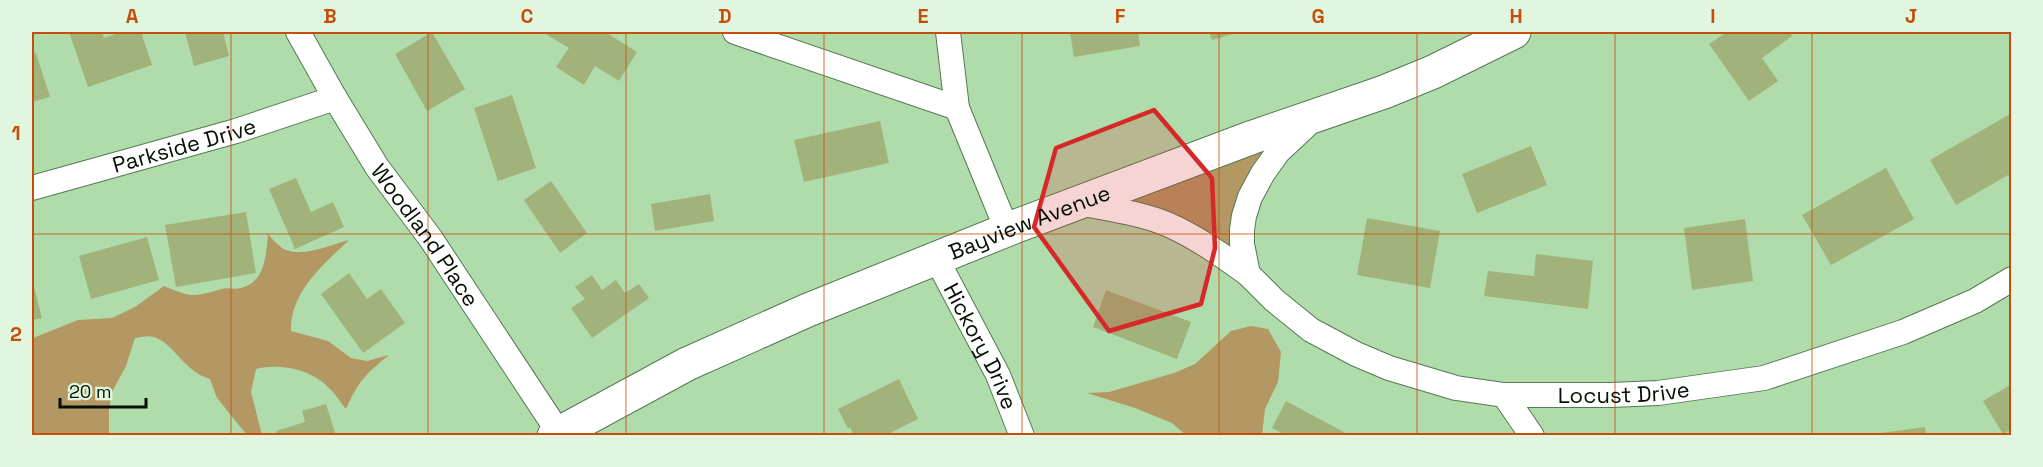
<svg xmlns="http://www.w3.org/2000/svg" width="2043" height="467" font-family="'Space Grotesk',sans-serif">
<rect width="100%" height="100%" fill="#b0dcac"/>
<!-- green -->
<g fill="#b39864">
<path d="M1297,126l-26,30 -30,107 -149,-61z"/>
<path d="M268,234c4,5 9,10 14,14 19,11 47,-3 67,-8 -26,25 -59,52 -58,91l37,10 23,17 16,3 22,-6c-24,20 -30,25 -43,54 -6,-7 -11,-16 -18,-22 -17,-18 -49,-24 -72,-18l-5,23 11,43h-15l-30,-37 -7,-19c-27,-8 -35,-35 -56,-42 -5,-2 -13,0 -19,1l-9,28 -14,26 -3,17v26h-77l1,-97 45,-18 34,-2 23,-11 29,-21c28,12 29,11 58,3 6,-2 12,1 19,-1 24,-6 25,-32 27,-54z"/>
<path d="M1251,326l17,3 13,23 -3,30 -13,27 -3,26h-76l-14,-12 -37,-15 -48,-15 22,-1 65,-19 21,-9 36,-33z"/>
</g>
<!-- building -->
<g fill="#a1b37b">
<path d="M69,32h33l2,6 18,-6h19l11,33 -64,22z"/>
<path d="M185,32h38l6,24 -35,10z"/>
<path d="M432,32l33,57 -38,22 -32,-57z"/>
<path d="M549,32h56l32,20 -18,29 -24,-15 -11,19 -28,-18 13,-19 -22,-13z"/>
<path d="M1070,32h68l2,14 -66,11z"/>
<path d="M1209,32h30l-27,8z"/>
<path d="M1727,32h62l3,4 -30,22 16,23 -29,20 -40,-57z"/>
<path d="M36,53l14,44 -18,5v-48z"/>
<path d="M512,95l24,73 -38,13 -24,-73z"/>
<path d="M2012,113v68l-4,-6 -52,30 -26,-45z"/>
<path d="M880,121l9,42 -85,19 -10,-42z"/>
<path d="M1531,146l16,39 -70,28 -15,-39z"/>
<path d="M1886,168l28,51 -83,46 -29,-50z"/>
<path d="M296,178l15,34 22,-10 11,25 -49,22 -26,-60z"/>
<path d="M551,181l36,52 -27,20 -36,-53z"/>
<path d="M710,194l4,27 -59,10 -4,-27z"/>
<path d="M246,212l10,61 -80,14 -11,-62z"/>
<path d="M1367,218l73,13 -10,57 -73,-13z"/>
<path d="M1745,219l8,62 -61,9 -8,-62z"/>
<path d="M147,237l12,43 -68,19 -12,-43z"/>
<path d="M1536,254l57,7 -5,48 -104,-13 4,-25 46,5z"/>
<path d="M349,273l18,26 14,-10 24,34 -42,30 -42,-59z"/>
<path d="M592,275l10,15 14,-10 9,13 14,-9 10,14 -57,40 -21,-30 14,-9 -10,-12z"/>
<path d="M32,279l10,39 -10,2z"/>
<path d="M1106,290l85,32 -14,37 -84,-32z"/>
<path d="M899,379l19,40 -34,17h-30l-4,-9 -2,2 -10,-20z"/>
<path d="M2012,384v45l-9,5 -20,-33z"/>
<path d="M1286,401l65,35h-64l-15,-8z"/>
<path d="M326,404l10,32h-59l-1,-5 29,-9 -3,-11z"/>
<path d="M1925,427l1,9h-52v-2z"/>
</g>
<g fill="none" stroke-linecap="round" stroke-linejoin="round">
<defs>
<g id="street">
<path id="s1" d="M298,32l37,66 42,69 54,72 128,194"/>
<path d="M735,32l222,76"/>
<path d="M948,32l9,76 50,122"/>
<path id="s2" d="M1310,122l-32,30 -15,21 -13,24 -6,19 -2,14v14l6,30 26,26 37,30 45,24 33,14 67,20 48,7h107l47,-2 106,-15 139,-46 72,-31 37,-22"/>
<path id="s3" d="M32,188l204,-57 99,-33"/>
<path d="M1079,203c29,6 62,10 90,22 29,13 54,31 79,49"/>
<path id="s4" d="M936,258l62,117 24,61"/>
<path d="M1504,395l28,41"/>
</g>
<g id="secondary">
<path id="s5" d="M554,436l133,-72 121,-54 211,-85 234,-88 131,-45 49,-20 81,-40"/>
</g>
</defs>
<!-- street casing -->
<use href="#street" stroke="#527b50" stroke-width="26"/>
<!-- secondary casing -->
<use href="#secondary" stroke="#527b50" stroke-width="35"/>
<!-- street -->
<use href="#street" stroke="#fff" stroke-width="24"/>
<!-- secondary -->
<use href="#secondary" stroke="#fff" stroke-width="33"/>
</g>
<!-- marked area -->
<path fill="#d62828" fill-opacity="0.2" stroke="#d62828" stroke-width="4.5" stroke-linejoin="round" d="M1154,110l58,68 3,70 -14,56 -92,27 -75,-104 22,-79z"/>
<!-- grid -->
<path fill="none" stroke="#c64e0a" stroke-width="1.5" stroke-opacity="0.55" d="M231,32v404M428,32v404M626,32v404M824,32v404M1022,32v404M1219,32v404M1417,32v404M1615,32v404M1812,32v404M32,234h1980"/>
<g text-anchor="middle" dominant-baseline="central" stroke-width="5" stroke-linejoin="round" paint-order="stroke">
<!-- street labels -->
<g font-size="22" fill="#020f02" stroke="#e0f6de">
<text stroke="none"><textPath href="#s3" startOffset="158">Parkside Drive</textPath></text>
<text stroke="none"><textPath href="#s5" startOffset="522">Bayview Avenue</textPath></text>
<text stroke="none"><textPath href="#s1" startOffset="240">Woodland Place</textPath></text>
<text stroke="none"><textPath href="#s4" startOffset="99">Hickory Drive</textPath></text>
<text stroke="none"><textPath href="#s2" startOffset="585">Locust Drive</textPath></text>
</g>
</g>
<!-- border -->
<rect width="2043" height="467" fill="none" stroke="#e0f6de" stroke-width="66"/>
<!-- scale -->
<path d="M60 398v9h86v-9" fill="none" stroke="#020f02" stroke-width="3"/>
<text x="69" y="398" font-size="18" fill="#020f02" stroke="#e0f6de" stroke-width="4.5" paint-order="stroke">20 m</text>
<rect x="33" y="33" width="1977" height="401" fill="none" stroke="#c64e0a" stroke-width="2"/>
<g font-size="20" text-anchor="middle" font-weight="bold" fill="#c64e0a">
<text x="132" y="23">A</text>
<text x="330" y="23">B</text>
<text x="527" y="23">C</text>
<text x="725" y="23">D</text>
<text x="923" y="23">E</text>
<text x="1120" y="23">F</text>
<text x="1318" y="23">G</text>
<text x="1516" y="23">H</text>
<text x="1713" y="23">I</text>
<text x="1911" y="23">J</text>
<text x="16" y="140">1</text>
<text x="16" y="341">2</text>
</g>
</svg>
